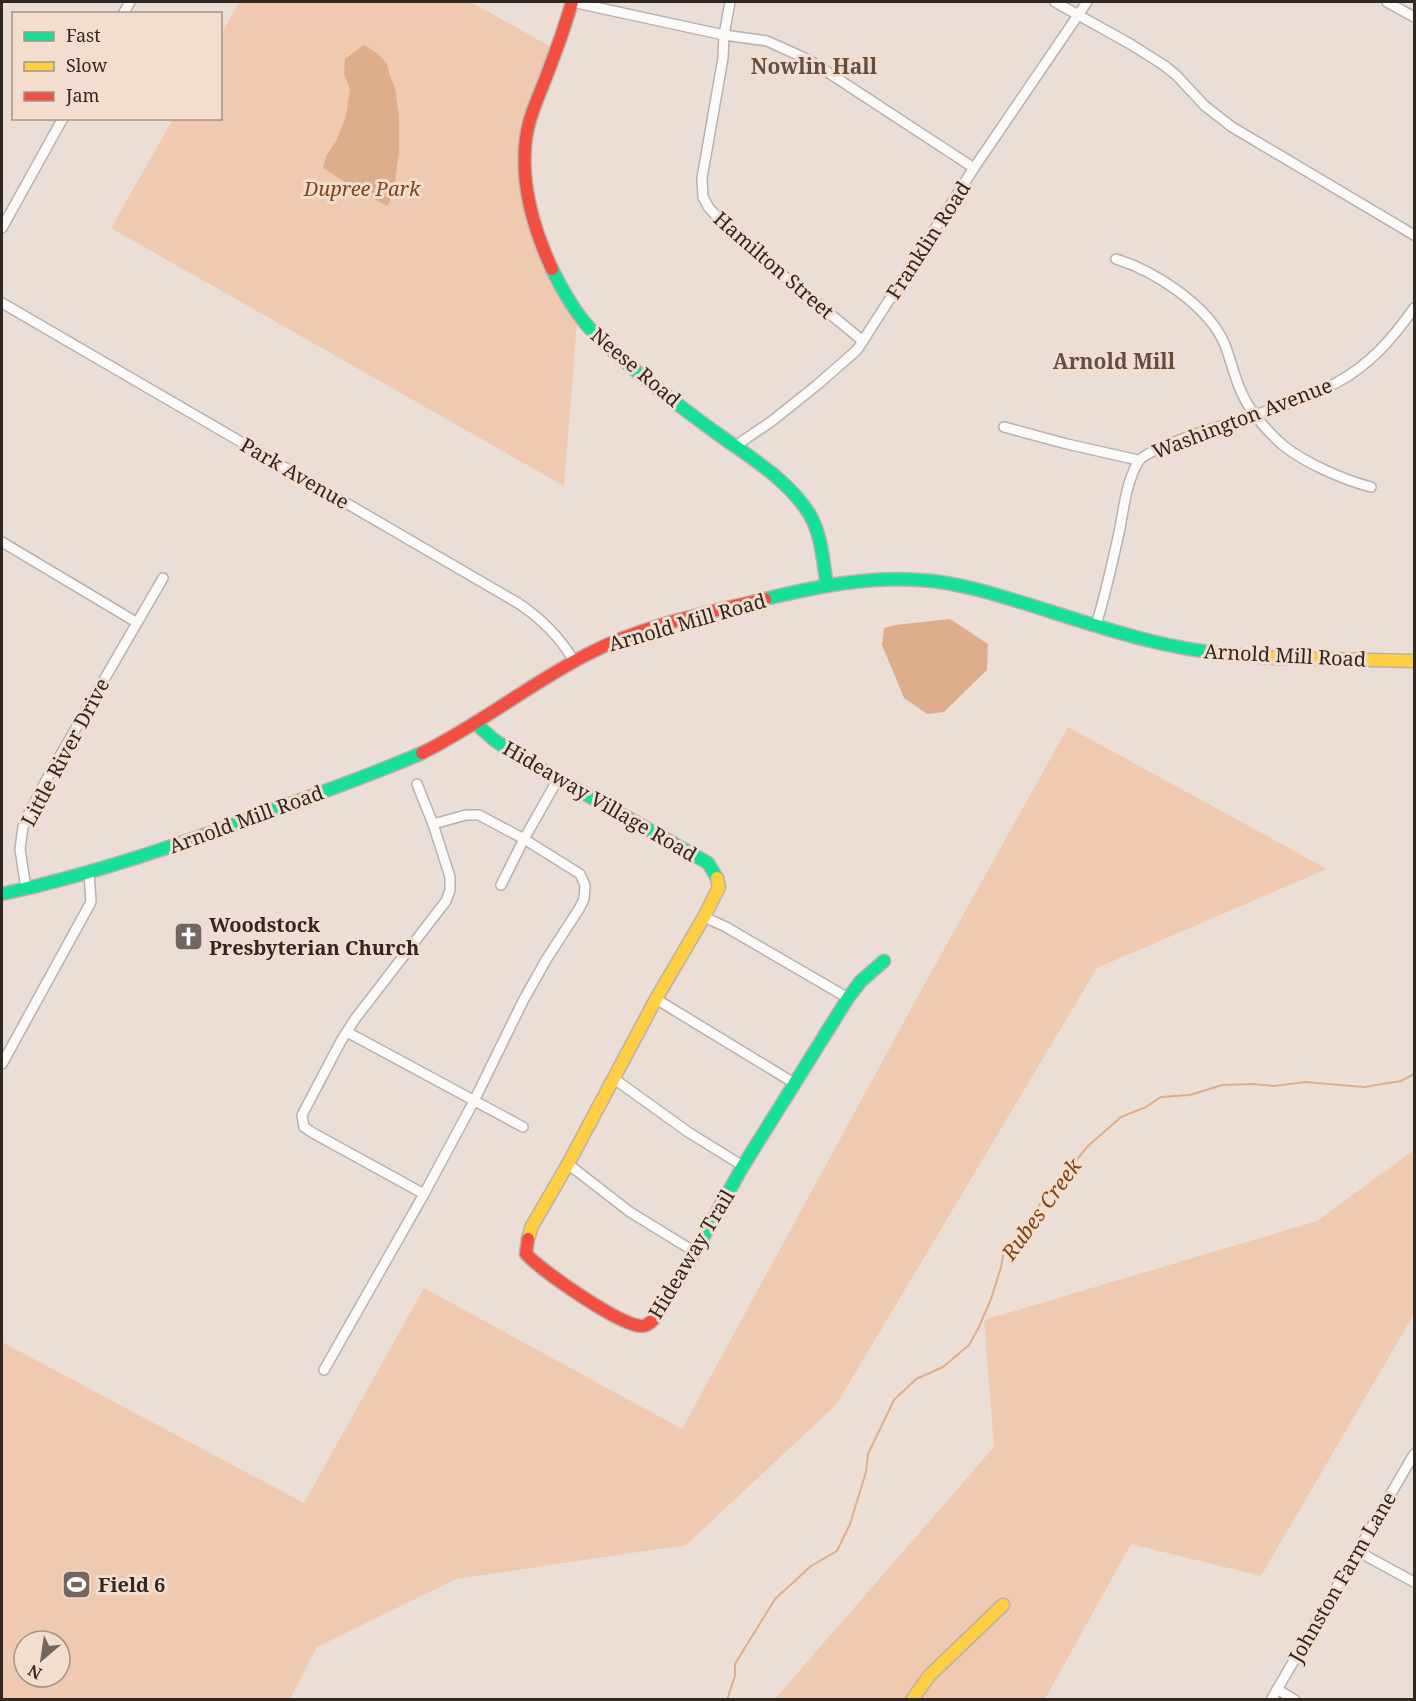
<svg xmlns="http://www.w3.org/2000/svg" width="1416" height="1701" font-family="'Noto Serif',serif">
<rect width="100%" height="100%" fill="#ebded6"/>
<!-- green -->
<g fill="#efcab1" fill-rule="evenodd">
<path d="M239,2h232l82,46 -33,99 -1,24 3,21 31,90 24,41 -13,163 -453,-258 62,-109 47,-1 1,-83z"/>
<path d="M1068,727l259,142 -230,99 -261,437 -150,140 -230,34 -139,68 -27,52h-288v-357l302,161 120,-215 258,141 242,-444zM24,1641h36v36h-36z"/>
<path d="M1414,1150v164l-153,262 -130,-32 -86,155 -271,1 220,-253 -10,-127 333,-99z"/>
</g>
<!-- water -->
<g fill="#deae8c">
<path d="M364,45l13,8 10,11 3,12 5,11 4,30v35l-6,44 -6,10 -36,-20 -28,-18 3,-12 10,-15 10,-25 4,-27 -6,-15 1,-15z"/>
<path d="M950,619l38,25 -1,26 -43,42 -17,2 -23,-16 -22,-53 2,-17 11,-3z"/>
</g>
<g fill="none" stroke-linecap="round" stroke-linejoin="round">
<!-- stream -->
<path stroke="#deae8c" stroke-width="2" d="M727,1700l8,-24v-12l40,-65 36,-33 26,-15 13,-27 16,-52 2,-18 26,-54 22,-21 27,-12 26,-22 10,-18 12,-28 10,-32 2,-11 33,-47 52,-63 33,-29 25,-10 15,-10 29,-2 32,-10 31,-1 21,2 31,-4 59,5 37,-6 13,-7"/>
<defs>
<g id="street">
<path d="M572,2l152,33 43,6 42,19 165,108"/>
<path d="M730,2l-6,33 -1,23 -21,120 1,19 6,11 11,12 71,62 72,59"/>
<path d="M1055,2l77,43 33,21 11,9 29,31 27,21 182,108"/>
<path d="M1387,2l27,15"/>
<path d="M123,14l7,-12"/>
<path d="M2,228l61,-110"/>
<path d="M1116,259c39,12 93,47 109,86 8,21 12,44 25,63 9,13 22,28 34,38 21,17 60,34 87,41"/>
<path d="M2,303l516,300c24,16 41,33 56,58"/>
<path d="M1004,427l63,17 71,16"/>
<path d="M737,447l4,-5 31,-21 45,-36 40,-35 117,-182 113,-166"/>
<path d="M2,542l134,80"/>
<path d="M1096,625c10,-32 17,-65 24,-97 4,-22 7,-47 18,-66 9,-16 113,-45 135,-53 21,-7 43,-16 63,-26 34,-18 57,-45 78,-75"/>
<path d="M417,784l16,40 17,53v13l-4,11 -91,118 -14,22 -39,74 2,12 9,6 111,61"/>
<path d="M501,885l23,-46 34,-60"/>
<path d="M26,889l-6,-40 3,-22 4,-10 23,-44 113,-195"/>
<path d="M704,917l22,10 122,71"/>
<path d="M656,999l138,84"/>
<path d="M347,1032l176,95"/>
<path d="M2,1064l89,-162 -2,-30"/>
<path d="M613,1078l75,54 55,34"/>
<path d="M568,1164l62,48 65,40"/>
<path d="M324,1370l100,-176 50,-93 49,-100 23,-41 33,-51 5,-10 1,-14 -5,-11 -56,-35 -45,-24h-13l-33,9"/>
<path d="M1357,1551l57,31"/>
<path d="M1277,1689l18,11"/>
<path d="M1271,1700l143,-246"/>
</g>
<g id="fast">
<path d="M552,269c9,19 20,38 33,54 17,20 37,36 57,53 26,21 53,42 80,61 32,23 67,44 88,78 12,21 13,48 17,71"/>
<path d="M765,599c50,-12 102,-23 155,-19 20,1 39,5 59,10 82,22 163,57 249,64"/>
<path d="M475,723l18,16 23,16 192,108 9,15"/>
<path d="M2,894c88,-19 173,-48 258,-79 54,-20 109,-39 162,-62"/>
<path d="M696,1250l47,-84 105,-168 13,-17 23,-20"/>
</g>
<g id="slow">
<path d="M1228,654l48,4 138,3"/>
<path d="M528,1239l4,-13 36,-62 88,-165 48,-82 15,-30 -2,-9"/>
<path d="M912,1700l17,-24 74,-71"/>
</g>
<g id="jam">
<path d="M552,269c-18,-39 -32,-87 -26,-131 3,-23 14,-44 22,-66 9,-23 17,-46 24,-70"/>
<path d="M422,753c59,-29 110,-71 168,-100 54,-28 116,-40 175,-54"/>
<path d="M528,1239l-2,15c16,17 94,72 116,72 6,0 11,-6 15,-10l39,-66"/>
</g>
</defs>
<!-- street casing -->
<use href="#street" stroke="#bbb1ab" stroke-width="12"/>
<!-- fast casing -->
<use href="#fast" stroke="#bbb1ab" stroke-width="15"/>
<!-- slow casing -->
<use href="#slow" stroke="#bbb1ab" stroke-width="15"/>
<!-- jam casing -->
<use href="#jam" stroke="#bbb1ab" stroke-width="15"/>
<!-- street -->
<use href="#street" stroke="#fcfaf9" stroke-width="9"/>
<!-- fast -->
<use href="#fast" stroke="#16e098" stroke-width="12"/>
<!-- slow -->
<use href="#slow" stroke="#ffcf43" stroke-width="12"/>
<!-- jam -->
<use href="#jam" stroke="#f24e42" stroke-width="12"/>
</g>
<!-- icons -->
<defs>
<symbol id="church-square" viewBox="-11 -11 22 22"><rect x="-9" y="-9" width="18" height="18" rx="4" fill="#716760" stroke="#f3ddce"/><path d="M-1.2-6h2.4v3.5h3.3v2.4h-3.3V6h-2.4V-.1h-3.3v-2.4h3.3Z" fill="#fff"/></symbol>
<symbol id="stadium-square" viewBox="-11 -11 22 22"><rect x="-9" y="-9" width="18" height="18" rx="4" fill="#716760" stroke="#f3ddce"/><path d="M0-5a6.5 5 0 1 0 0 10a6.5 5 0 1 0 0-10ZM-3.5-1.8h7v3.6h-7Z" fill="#fff"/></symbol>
</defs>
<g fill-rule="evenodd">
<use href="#church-square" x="172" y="920" width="33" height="33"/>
<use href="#stadium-square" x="60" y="1568" width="33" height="33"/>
</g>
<g text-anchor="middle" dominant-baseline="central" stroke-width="6" stroke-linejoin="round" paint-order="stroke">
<!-- park labels -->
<g font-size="20" font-style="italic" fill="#804513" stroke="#f3ddce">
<text x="362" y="188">Dupree Park</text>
</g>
<!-- street labels -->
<g font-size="20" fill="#2f2721" stroke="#f3ddce">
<text transform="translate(928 240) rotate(-57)">Franklin Road</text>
<text transform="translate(774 265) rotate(41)">Hamilton Street</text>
<text transform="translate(636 367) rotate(40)">Neese Road</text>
<text transform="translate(1242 418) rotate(-21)">Washington Avenue</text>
<text transform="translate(295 473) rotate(30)">Park Avenue</text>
<text transform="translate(687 622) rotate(-16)">Arnold Mill Road</text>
<text transform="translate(1285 655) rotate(3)">Arnold Mill Road</text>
<text transform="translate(65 752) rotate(-62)">Little River Drive</text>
<text transform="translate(600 801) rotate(30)">Hideaway Village Road</text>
<text transform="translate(246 819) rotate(-20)">Arnold Mill Road</text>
<text transform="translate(691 1254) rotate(-59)">Hideaway Trail</text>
<text transform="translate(1342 1577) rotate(-60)">Johnston Farm Lane</text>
</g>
<!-- poi labels -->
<g font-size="20" font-weight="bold" fill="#2f2721" stroke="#f3ddce" text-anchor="start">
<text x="209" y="924">Woodstock<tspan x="209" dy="23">Presbyterian Church</tspan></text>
<text x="98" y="1584">Field 6</text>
</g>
<!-- neighbourhood labels -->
<g font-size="21" font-weight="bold" fill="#624f43" stroke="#f3ddce">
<text x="814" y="66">Nowlin Hall</text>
<text x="1114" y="361">Arnold Mill</text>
</g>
<!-- water labels -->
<g font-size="21" font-style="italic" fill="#814615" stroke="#f3ddce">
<text transform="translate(1041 1209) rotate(-54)">Rubes Creek</text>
</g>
</g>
<!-- border -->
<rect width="1416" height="1701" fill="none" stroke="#2f2721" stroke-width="6"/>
<!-- legend -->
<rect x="12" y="12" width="210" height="108" fill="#f3ddce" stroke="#a59489" stroke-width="1.5"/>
<rect x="24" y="32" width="30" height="9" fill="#16e098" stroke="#a59489" stroke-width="1.5"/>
<text x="66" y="42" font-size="18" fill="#2f2721">Fast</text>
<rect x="24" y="62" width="30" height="9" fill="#ffcf43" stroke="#a59489" stroke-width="1.5"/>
<text x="66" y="72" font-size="18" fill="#2f2721">Slow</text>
<rect x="24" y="92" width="30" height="9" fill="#f24e42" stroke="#a59489" stroke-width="1.5"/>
<text x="66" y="102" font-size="18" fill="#2f2721">Jam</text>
<!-- north arrow -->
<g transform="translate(42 1659) rotate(209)"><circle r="28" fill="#f3ddce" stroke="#a59489" stroke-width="1.5"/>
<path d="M0-4.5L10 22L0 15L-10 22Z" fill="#716760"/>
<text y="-9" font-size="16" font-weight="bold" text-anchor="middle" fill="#2f2721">N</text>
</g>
</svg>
